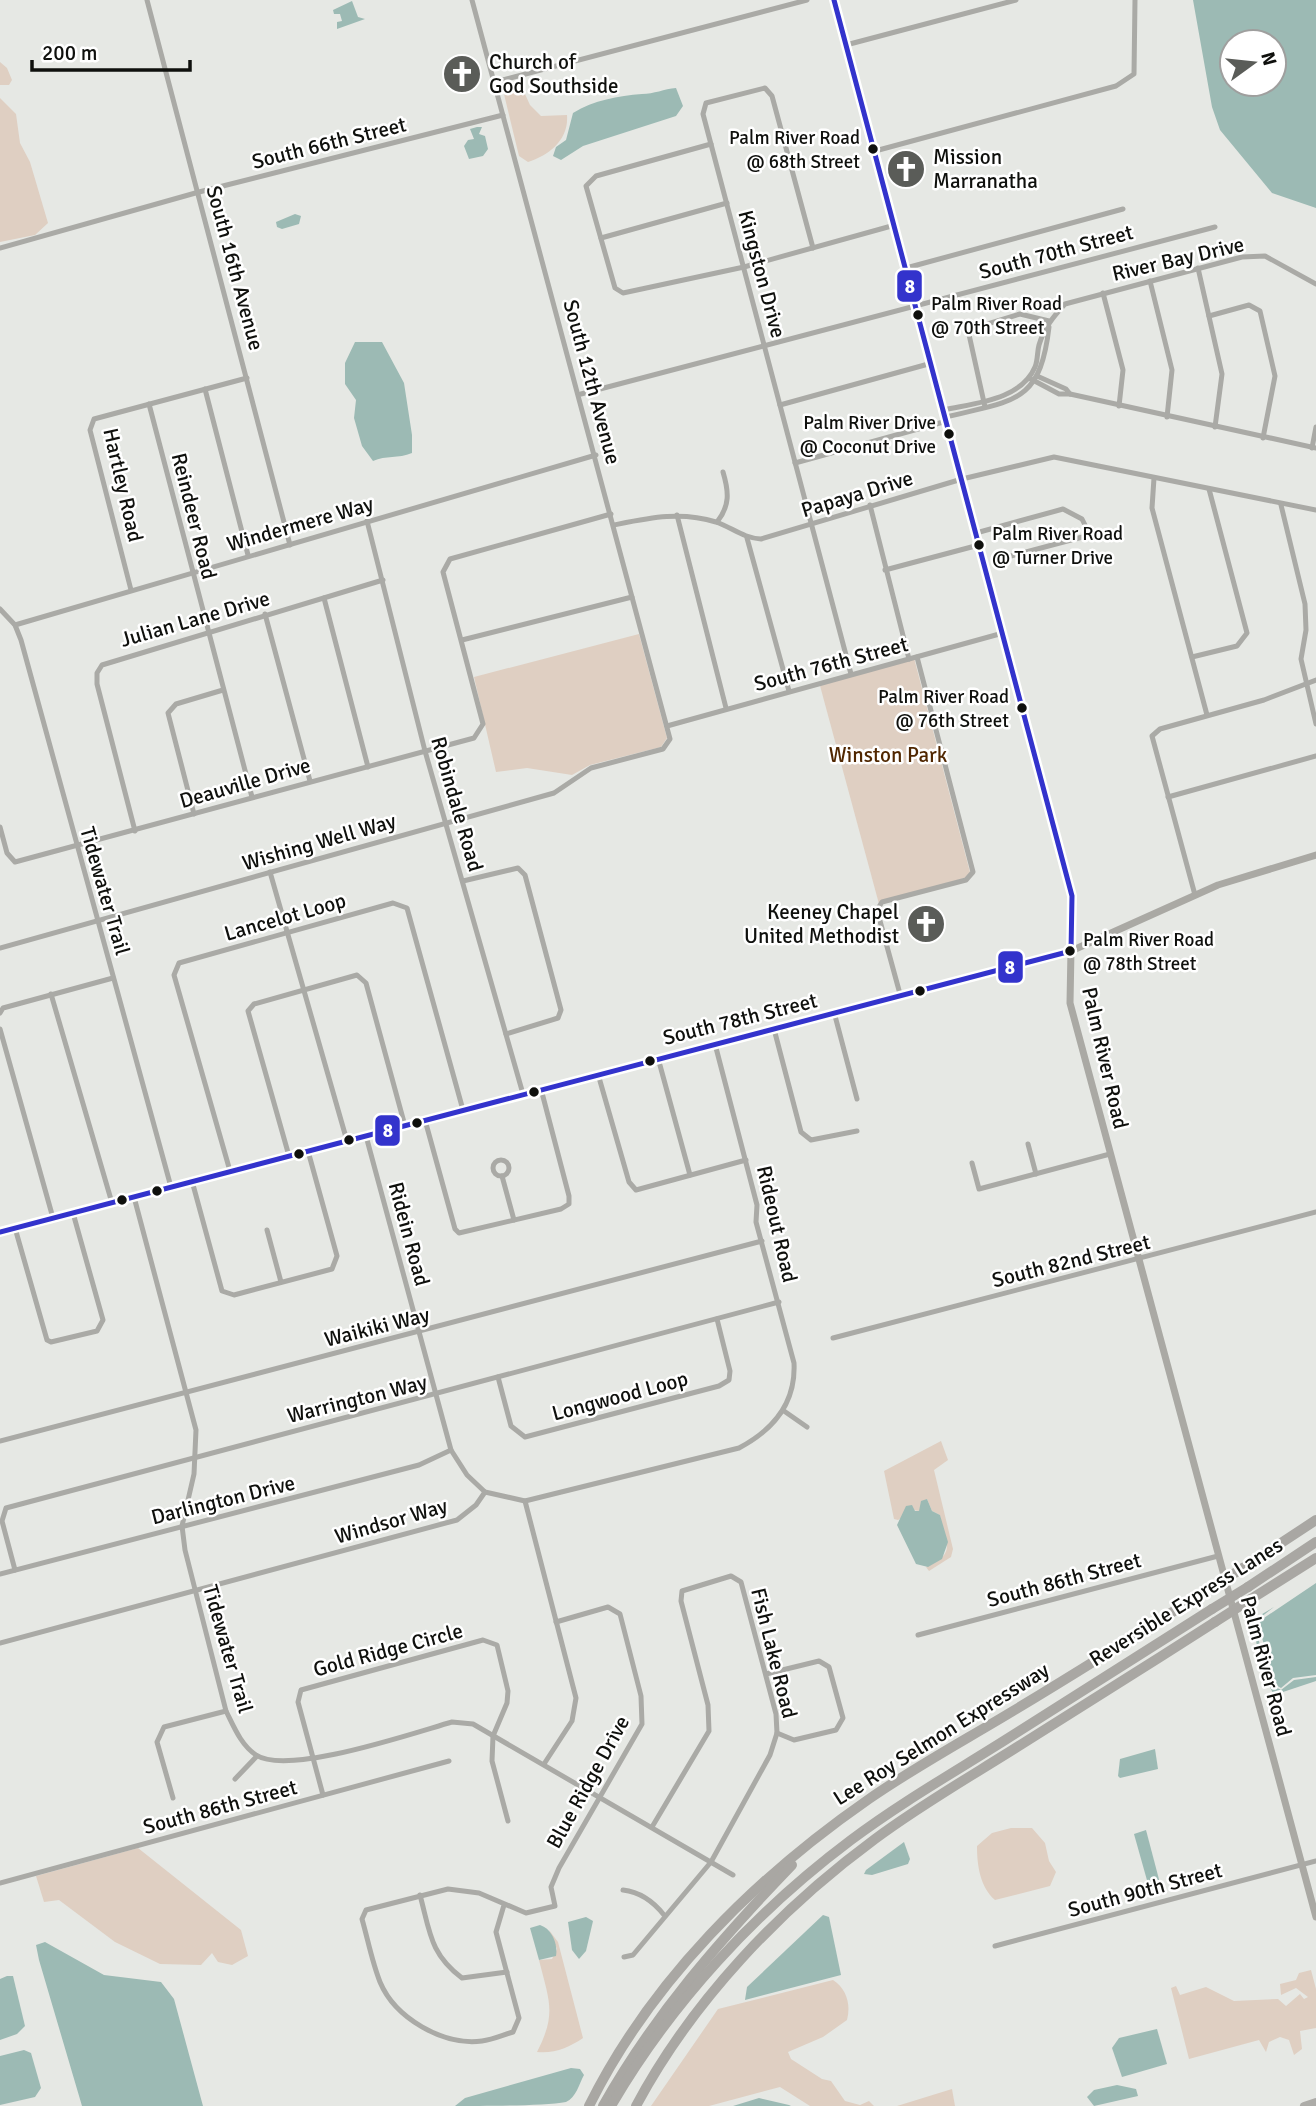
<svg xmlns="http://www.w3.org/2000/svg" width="1316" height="2106" font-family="Signika,sans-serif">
<rect width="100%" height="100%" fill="#e6e8e4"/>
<!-- green -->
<g fill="#dfcfc2">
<path d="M0,62l7,6 5,12 -3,5h-9z"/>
<path d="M519,81l11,24 11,11 26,-1c2,25 -18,40 -39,47l-9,-6 -16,-66z"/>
<path d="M0,98l16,16 4,29 10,19 18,61 -13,12 -35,7z"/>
<path d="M639,634l28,104 -6,9 -71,18 -18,10 -45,-7 -31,4 -22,-95z"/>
<path d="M914,658l57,218 -92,28 -60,-222z"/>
<path d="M941,1441l7,19 -14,10 19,79 -2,8 -22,14 -3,-4c34,-15 17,-25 14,-52l-8,-4 -5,-12 -8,12 -6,-1 -15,10 -4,-1 -10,-48z"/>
<path d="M1011,1828h21l13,15 4,18 7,11 -6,14 -55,14c-15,-13 -18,-35 -18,-54l15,-13z"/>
<path d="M138,1848l103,82 7,26 -16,9 -14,-3 -6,-9 -11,12 -41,-1 -45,-22 -56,-42 -15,2 -8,-26z"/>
<path d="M549,1930l9,12 25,96c-13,9 -29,16 -46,14 20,-39 12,-51 2,-92l13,-1 5,-10z"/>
<path d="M1311,1970l5,19v39l-16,3 2,18 -8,6 -5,-15 -9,-3 -11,5 -3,10 -7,-12 -70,19 -18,-71 5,-2 4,9 26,-8 28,14 44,-2 8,7 14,-12 4,5 4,-2 -12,-9 -15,7 -1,-11 16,-4 3,-7z"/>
<path d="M833,1980c14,9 18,25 14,40l-24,17 -35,15 3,7 31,20 9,2 14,20 15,4 9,-4 5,5h-64l-30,-19 -71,19h-58l67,-97z"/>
<path d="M952,2089l3,17h-58z"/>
</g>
<!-- water -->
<g fill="#9cbab4" fill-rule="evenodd">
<path d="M1193,0h123v208l-44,-15 -52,-63 -8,-23zM1274,42v42h-42v-42z"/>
<path d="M352,1l6,16 7,2 -28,10v-7l5,-1 -2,-7h-6l-1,-4z"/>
<path d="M676,88l7,18 -7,10 -93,30 -22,14 -8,-4 3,-9 10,-7 7,-27c21,-13 45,-17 69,-19 12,0 22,-5 34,-6z"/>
<path d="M477,127h5l-3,7 6,2 3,13 -5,7 -14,3 -5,-13 4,-6 6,-1 -4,-10z"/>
<path d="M295,214l6,2 -2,8 -17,5 -5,-2 -1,-5z"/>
<path d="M355,342h27l22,41 8,52v18c-14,6 -26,2 -39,8l-11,-15 -8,-28 2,-18 -11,-16v-21z"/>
<path d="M927,1499l5,12 8,4 8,27 -6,17 -14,8 -12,-3 -19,-39 9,-19 6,-1 3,6h4l2,-10z"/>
<path d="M1316,1583v92l-23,3 -12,10 -7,-4 -16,-62z"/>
<path d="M1274,1607l-18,14 -1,7 17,57 9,5 13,-10 22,-3v4l-42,14 -12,-23 -10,-52z"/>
<path d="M1155,1749l3,20 -38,9 -2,-2 2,-17z"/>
<path d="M1146,1830l15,57 -11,4 -16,-57z"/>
<path d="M904,1842l6,17 -2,5 -36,11 -8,-1 2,-4z"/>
<path d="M823,1915l6,2 12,58 -96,25 2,-13z"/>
<path d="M586,1917l7,4 -7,30 -7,8 -7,-9 -4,-28z"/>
<path d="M540,1925c12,4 18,19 16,31l-17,4 -9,-32z"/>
<path d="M45,1942l59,33 57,7 13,17 29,107h-121l-43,-146 -3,-15z"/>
<path d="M7,1976h6l12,50 -8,8 -17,6v-61z"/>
<path d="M1157,2029l10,35 -45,13 -10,-29 7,-10z"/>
<path d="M24,2050l7,3 10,35 -6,9 -35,8v-49z"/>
<path d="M571,2068l9,1 4,6c-5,9 -8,23 -18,27 -22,4 -85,4 -111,4l10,-8z"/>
<path d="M1117,2085l19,4 2,7 -44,10 -7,-9 7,-7z"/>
<path d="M759,2098l30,7 2,1h-58z"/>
</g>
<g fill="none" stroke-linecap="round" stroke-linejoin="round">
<!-- street -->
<g stroke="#aaaaa6" stroke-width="5">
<path d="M147,0l143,545"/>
<path d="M846,45l170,-45"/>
<path d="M495,82l312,-82"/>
<path d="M711,144l-115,32 -10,10 29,102 8,5 121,-26 151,-42"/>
<path d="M875,151l241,-65 18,-12 1,-74"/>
<path d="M601,238l126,-35"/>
<path d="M0,248l199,-56 304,-77"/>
<path d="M813,248l-41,-152 -7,-8 -59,15 -3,11 148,560"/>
<path d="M906,268l217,-59"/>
<path d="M1198,268l24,106 -7,53"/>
<path d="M1150,281l22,89 -5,47"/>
<path d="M1103,293l20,77 -4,36"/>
<path d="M1209,316l40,-11 11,6 15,65 -12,62"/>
<path d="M1037,376l29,13 4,5"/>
<path d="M1029,378l30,16h11l246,54"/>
<path d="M205,389l43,166"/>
<path d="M581,394l634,-167"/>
<path d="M149,404l103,393"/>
<path d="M780,405l152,-42"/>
<path d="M985,407l-17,-77 52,-16 29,7"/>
<path d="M944,410c31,-7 77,-10 91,-43 3,-7 2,-15 4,-22 5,-17 14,-28 26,-41l177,-47 23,-1 51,28"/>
<path d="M946,417c67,-17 94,-12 103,-90"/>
<path d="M1312,448l4,-21"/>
<path d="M795,463l152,-42"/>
<path d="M1154,478l-2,30 55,207"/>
<path d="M870,505l39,154"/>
<path d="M1281,505l24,99 1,26 -5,29 15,65"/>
<path d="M677,515l49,193"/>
<path d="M367,521l58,230 98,343"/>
<path d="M717,522c13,-16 12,-30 6,-50"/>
<path d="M614,525c35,-7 66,-14 102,-3 17,6 27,16 45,17l201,-60 92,-22 262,53"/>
<path d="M976,533l87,-24 19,10 8,16 -94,25"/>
<path d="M747,538l42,153"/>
<path d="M885,570l94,-25"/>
<path d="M131,590l-41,-160 4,-11 153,-41"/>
<path d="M324,598l44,169"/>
<path d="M0,609l15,16 6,15 150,547"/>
<path d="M265,614l45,167"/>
<path d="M15,625l581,-170"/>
<path d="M462,640l170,-43"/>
<path d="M1192,657l45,-11 10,-13 -38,-144"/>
<path d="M667,726l336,-93"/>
<path d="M1168,797l148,-41"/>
<path d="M194,814l-26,-101 8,-9 47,-14"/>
<path d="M0,827l7,26 8,9 459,-124 9,-14 -40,-152 7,-13 161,-45"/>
<path d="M135,831l-38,-147v-11l5,-8 281,-85"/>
<path d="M270,872l77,269"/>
<path d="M463,881l55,-13 7,7 36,135 -3,8 -52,16"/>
<path d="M1195,895l-43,-159 8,-7 104,-29 52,-20"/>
<path d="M0,948l554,-155 37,-25 72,-19 7,-10 -198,-739"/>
<path d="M51,994l61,209"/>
<path d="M900,994l-23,-84 5,-8 84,-22 7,-8 -56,-215"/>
<path d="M834,1012l23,87"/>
<path d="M0,1013l3,-5 110,-30"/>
<path d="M0,1029l53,189"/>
<path d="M774,1029l27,103 10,8 46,-9"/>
<path d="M658,1058l32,117"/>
<path d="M598,1074l31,108 7,8 110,-30"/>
<path d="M425,1120l30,109 4,4 102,-24 8,-5v-8l-28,-107"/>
<path d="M366,1136l85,314 16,25 18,17 40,9 214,-53c34,-18 57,-45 55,-85l-38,-141 1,-17 -42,-161"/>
<path d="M1028,1144l8,30"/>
<path d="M289,1156l-41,-145 6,-7 103,-29 9,8 39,143"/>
<circle cx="501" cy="1168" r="8"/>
<path d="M972,1163l7,26 131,-35"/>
<path d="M230,1171l-56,-196 5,-12 214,-60 14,5 56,202"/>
<path d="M502,1176l12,44"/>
<path d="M192,1181l30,110 12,4 98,-26 5,-13 -29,-105"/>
<path d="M134,1197l62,233 -2,44 -12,52 3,24 41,161c8,16 15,34 30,44 32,21 157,-22 196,-33l21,2 260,151"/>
<path d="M15,1228l32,112 4,2 46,-11 6,-11 -30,-107"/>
<path d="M267,1230l14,52"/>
<path d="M833,1338l483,-126"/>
<path d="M498,1377l13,49 14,11 194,-51 10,-6 1,-9 -13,-52"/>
<path d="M784,1411l23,16"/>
<path d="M0,1441l762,-200"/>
<path d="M525,1501l51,197 -4,23 -28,43"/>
<path d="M15,1570l-13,-49 4,-13 773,-206"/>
<path d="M0,1574l419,-109 32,-15"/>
<path d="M918,1635l300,-79"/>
<path d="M0,1643l457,-123 19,-15 9,-13"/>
<path d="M766,1674l53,-13 10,6 14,51 -7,12 -42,10 -17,-7"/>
<path d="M235,1779l22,-23"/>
<path d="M323,1795l-25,-93 3,-12 182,-50 14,5 11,46 -1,12 -14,33 -1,25 16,60"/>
<path d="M173,1798l-16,-56 7,-15 62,-16"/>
<path d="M0,1883l449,-122"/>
<path d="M623,1890c17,2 30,11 41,25"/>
<path d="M420,1895c10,37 10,59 42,83l45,-6"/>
<path d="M504,1905l-8,27 23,86 -6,14c-10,3 -21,8 -31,9 -39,5 -87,-23 -102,-59 -8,-20 -12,-42 -18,-63l4,-9 82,-21 31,4 47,20 29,-7 -4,-19 8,-19 83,-144 -1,-28 -21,-82 -12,-7 -52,15"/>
<path d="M995,1946l321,-85"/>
<path d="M624,1957l9,-2 78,-93 59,-107 7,-22 -1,-19 -35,-132 -10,-6 -49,15 -1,10 27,104 1,26 -57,96"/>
</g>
<!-- secondary -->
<g stroke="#aaa9a4" stroke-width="7">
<path d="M834,0l238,896 -2,107 246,914"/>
<path d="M0,1232l1071,-281 147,-66 98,-30"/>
</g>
<!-- primary -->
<path stroke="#adaca8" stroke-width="8" d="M1304,2106l12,-4"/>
<!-- highway -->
<g stroke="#a9a7a3" stroke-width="10">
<path d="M1243,1568l73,-48"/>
<path d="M1248,1587l68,-45"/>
<path d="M1251,1599l65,-41"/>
<path d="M589,2106c62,-125 166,-228 280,-307 46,-32 96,-59 144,-88 65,-39 130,-80 194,-121"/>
<path d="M603,2106c51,-91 117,-166 189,-241"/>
<path d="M611,2106c60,-103 144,-194 240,-266 48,-36 100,-66 151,-98 70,-45 140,-89 210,-133"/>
<path d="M636,2106c56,-105 144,-197 239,-267 47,-35 98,-64 147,-95 65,-41 129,-81 193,-122"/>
</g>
<!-- highway-bridge -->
<g stroke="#a9a7a3" stroke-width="10">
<path d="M1207,1590l36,-22"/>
<path d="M1212,1609l36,-22"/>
<path d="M1215,1622l36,-23"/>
</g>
<defs>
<path id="bus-1" d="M0,1232l1071,-281 1,-55 -238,-896"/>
</defs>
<!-- bus-1 casing -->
<use href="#bus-1" stroke="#fff" stroke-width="10"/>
<!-- bus-1 -->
<use href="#bus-1" stroke="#33c" stroke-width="5"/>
</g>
<!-- icons -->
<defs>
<symbol id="church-disc" viewBox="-11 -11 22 22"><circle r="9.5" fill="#5a5c58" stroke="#fff"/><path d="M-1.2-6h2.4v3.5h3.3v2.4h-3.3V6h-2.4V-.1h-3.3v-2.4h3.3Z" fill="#fff"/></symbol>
</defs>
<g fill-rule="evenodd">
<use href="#church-disc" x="440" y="52" width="44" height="44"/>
<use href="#church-disc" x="884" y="147" width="44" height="44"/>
<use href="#church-disc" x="904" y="902" width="44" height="44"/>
</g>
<!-- markers -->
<g fill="#0f100d" stroke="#fff" stroke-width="2.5">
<circle cx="873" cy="149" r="6"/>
<circle cx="918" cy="315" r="6"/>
<circle cx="949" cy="434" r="6"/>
<circle cx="979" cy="545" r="6"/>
<circle cx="1022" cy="708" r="6"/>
<circle cx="1070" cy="951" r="6"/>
<circle cx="920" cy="991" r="6"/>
<circle cx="650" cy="1061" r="6"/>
<circle cx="534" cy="1092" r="6"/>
<circle cx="417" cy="1123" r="6"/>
<circle cx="349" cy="1140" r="6"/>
<circle cx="299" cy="1154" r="6"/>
<circle cx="157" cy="1191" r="6"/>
<circle cx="122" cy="1200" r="6"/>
</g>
<g text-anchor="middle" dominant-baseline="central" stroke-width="5" stroke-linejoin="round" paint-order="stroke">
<!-- bus labels -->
<g font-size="19" fill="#0f100d" stroke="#fff" text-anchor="end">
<text x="860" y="138">Palm River Road<tspan x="860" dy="24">@ 68th Street</tspan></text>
<text x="931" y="304" text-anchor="start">Palm River Road<tspan x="931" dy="24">@ 70th Street</tspan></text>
<text x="936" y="423">Palm River Drive<tspan x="936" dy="24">@ Coconut Drive</tspan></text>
<text x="992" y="534" text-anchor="start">Palm River Road<tspan x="992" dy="24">@ Turner Drive</tspan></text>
<text x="1009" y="697">Palm River Road<tspan x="1009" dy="24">@ 76th Street</tspan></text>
<text x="1083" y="940" text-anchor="start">Palm River Road<tspan x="1083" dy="24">@ 78th Street</tspan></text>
</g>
<!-- poi labels -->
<g font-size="21" fill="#0f100d" stroke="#fff" text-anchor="start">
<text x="489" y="62">Church of<tspan x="489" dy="24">God Southside</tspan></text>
<text x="933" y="157">Mission<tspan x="933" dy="24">Marranatha</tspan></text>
<text x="899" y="912" text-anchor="end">Keeney Chapel<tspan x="899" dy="24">United Methodist</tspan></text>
</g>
<!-- street labels -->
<g font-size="21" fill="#0f100d" stroke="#fff">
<text transform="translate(329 143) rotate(-14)">South 66th Street</text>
<text transform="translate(1056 252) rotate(-15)">South 70th Street</text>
<text transform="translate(1178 259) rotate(-13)">River Bay Drive</text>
<text transform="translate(235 268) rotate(75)">South 16th Avenue</text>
<text transform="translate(762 274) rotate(75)">Kingston Drive</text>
<text transform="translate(592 382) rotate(75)">South 12th Avenue</text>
<text transform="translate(123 485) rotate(77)">Hartley Road</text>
<text transform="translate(857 494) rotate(-17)">Papaya Drive</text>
<text transform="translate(194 516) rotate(76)">Reindeer Road</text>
<text transform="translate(300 524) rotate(-16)">Windermere Way</text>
<text transform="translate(195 619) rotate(-16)">Julian Lane Drive</text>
<text transform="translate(831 664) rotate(-15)">South 76th Street</text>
<text transform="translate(245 783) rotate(-16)">Deauville Drive</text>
<text transform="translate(457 804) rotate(74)">Robindale Road</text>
<text transform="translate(319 842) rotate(-16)">Wishing Well Way</text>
<text transform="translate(105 891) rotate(74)">Tidewater Trail</text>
<text transform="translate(285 917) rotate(-16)">Lancelot Loop</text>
<text transform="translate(740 1019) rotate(-14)">South 78th Street</text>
<text transform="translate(1105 1058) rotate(77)">Palm River Road</text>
<text transform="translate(777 1224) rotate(77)">Rideout Road</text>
<text transform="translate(409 1234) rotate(75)">Ridein Road</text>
<text transform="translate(1071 1261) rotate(-14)">South 82nd Street</text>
<text transform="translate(377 1327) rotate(-14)">Waikiki Way</text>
<text transform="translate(620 1396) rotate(-15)">Longwood Loop</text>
<text transform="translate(357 1399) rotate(-14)">Warrington Way</text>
<text transform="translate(223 1500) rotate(-14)">Darlington Drive</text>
<text transform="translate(391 1521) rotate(-16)">Windsor Way</text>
<text transform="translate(1064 1580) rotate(-15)">South 86th Street</text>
<text transform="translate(1186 1602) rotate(-32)">Reversible Express Lanes</text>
<text transform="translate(228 1649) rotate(74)">Tidewater Trail</text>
<text transform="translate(388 1650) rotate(-15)">Gold Ridge Circle</text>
<text transform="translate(774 1653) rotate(76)">Fish Lake Road</text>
<text transform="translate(1266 1666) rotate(75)">Palm River Road</text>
<text transform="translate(941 1734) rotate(-32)">Lee Roy Selmon Expressway</text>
<text transform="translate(588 1782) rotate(-61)">Blue Ridge Drive</text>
<text transform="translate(220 1807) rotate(-15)">South 86th Street</text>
<text transform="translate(1145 1890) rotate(-15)">South 90th Street</text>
</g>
<!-- park labels -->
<g font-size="21" fill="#502701" stroke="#fff">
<text x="888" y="755">Winston Park</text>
</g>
</g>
<g stroke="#fff" stroke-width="2.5">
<rect x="896" y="269" width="27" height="34" rx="7" fill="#33c"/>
<rect x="997" y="950" width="27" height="34" rx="7" fill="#33c"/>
<rect x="374" y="1114" width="27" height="33" rx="7" fill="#33c"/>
</g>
<g font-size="19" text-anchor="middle" font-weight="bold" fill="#fff">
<text x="910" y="293">8</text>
<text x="1010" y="974">8</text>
<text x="388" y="1137">8</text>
</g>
<!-- north arrow -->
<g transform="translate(1253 63) rotate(75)"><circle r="33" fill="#ffffff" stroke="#9f9f9e" stroke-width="2"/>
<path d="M0-5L12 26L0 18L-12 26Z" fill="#5a5c58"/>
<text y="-10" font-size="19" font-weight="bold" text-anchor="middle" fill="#0f100d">N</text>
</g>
<!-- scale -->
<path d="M32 60v10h158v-10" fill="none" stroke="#0f100d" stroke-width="3.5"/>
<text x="42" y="60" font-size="21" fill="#0f100d" stroke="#ffffff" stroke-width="5" paint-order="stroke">200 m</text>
</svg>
